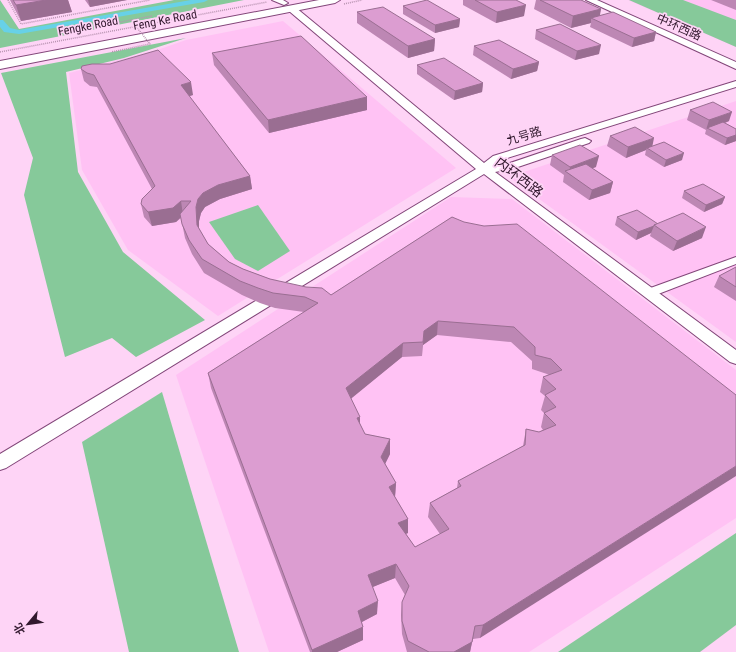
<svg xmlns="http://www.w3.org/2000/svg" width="736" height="652" font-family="'Roboto Condensed','Noto Sans SC',sans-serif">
<rect width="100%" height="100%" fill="#fed4f6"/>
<!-- built -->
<g fill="#ffc2f4">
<path d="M628,0h108v47z"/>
<path d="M283,21l173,147 -238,148 -90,-66 -46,-80 -13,-97 91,-24 26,-9z"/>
<path d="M736,101v241l-227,-165z"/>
<path d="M451,197l61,2 224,171v148l-207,134h-260l-93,-277z"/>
</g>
<!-- green -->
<g fill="#86c99a">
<path d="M0,0l19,29 155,-29h70l-244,48z"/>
<path d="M629,0h54l53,20v27z"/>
<path d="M186,38l-62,20 -58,14 12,100 45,80 82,68 -69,37 -24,-19 -47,19 -41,-162 9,-37 -32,-85z"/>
<path d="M258,205l32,46 -32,20 -23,-12 -26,-37z"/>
<path d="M162,392l77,260h-110l-47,-210z"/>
<path d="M736,533v92l-36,27h-142z"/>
</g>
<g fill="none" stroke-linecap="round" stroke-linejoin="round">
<!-- canal -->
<path fill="#67d1e7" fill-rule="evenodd" d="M191,0h17l-4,2 -185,32 -15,-2 -4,-5v-7h3l7,8 9,2z"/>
<defs>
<path id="minor" d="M736,257v7l-83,32h-8l-2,-3 2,-3z"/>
<g id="tertiary">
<path d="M272,0h11l5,3 -4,2z"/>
<path d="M586,0h11l139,62v7z"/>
<path d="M289,7h6l189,156 9,-7 243,-75v6l-235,73 -5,4h11l74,-25 4,-1 6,3 -2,2 -77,26 -17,3 241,178v14l-6,-2 -246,-188 -478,294 -6,2v-16l476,-285 -187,-158 -1,-2z"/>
</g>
<path id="primary" d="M319,0h21l-5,3 -335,66v-8z"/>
</defs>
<!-- minor casing -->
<use href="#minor" stroke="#824679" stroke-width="2"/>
<!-- tertiary casing -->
<use href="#tertiary" stroke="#824679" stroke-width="2"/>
<!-- primary casing -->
<use href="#primary" stroke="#824679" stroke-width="2"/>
<!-- path -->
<g stroke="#b894b1" stroke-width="1.5" stroke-dasharray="1 1" stroke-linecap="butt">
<path d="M8,0l13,24 129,-24"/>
<path d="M344,4l18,-4"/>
<path d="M131,20l21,-4"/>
<path d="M0,52l267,-50"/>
</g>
<!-- minor -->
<use href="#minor" fill="#fff" fill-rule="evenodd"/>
<!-- tertiary -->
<use href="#tertiary" fill="#fff" fill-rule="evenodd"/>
<!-- primary -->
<use href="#primary" fill="#fff" fill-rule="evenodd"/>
<!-- path-bridge -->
<path stroke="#b894b1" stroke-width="1.5" stroke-dasharray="1 1" stroke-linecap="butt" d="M96,27l35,-7 19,24 -39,8"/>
</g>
<!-- wall -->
<g fill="#bd87b4" fill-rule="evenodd">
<path d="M10,0h58l4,12 -51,9 -9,-17z"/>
<path d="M85,0h42l-37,7z"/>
<path d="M463,0h53l8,16 -28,7 -33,-18z"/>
<path d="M536,0h45l20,9 -2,7 57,16 -2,9 -22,6 -42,-20 1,-4 -20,5 -37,-19z"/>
<path d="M711,0h25v10z"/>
<path d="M403,6l57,13 -1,8 -24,6 -32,-19z"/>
<path d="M357,12l78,27 -1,12 -26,7 -51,-35z"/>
<path d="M536,30l63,24 -24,6 -40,-21z"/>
<path d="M474,46l65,16 -2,9 -26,8 -38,-24z"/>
<path d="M212,53l155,44v13l-98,23 -55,-68z"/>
<path d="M417,65l66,18 -1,9 -28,8 -37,-26z"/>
<path d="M81,69l112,26 -4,1 61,80 2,13 -32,10 -15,8 -4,6 -2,8v8l9,15 21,18 14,7 27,10 61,16 121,-78 284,178 -256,243 -7,1 -3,13h-63l-5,-18 -1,-19 1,-13 3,-7 -10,-17 -23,9 5,27 -15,8 1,18 -26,12h-27l-99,-264 -3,-15 96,-61 -29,-4 -15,-5 -18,-8 -38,-22 -12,-19 -7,-16 -4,-20 -5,4 -24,4 -8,-9 -3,-13 11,-15 -55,-102 -7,-1 -6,-5zM437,335l74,7 21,19v8l15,5 2,1 -6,2 -3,15 5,4 -4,14 3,3 -3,14 2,3 -4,2 -13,-3 -3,17 -65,35 -1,7 -27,15 -2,14 12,17 -25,13 -9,-13 2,-1v-14l-13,-22 1,-14 -11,-19 5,-10v-15l-25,-5 -5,-10 -9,-26 51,-41 20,-1 1,-11z"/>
<path d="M690,110l39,11 -4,2 11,6v12l-11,4 -20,-11 1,-4 -19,-10z"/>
<path d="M610,136l42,10 30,14 -18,7 -19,-12 1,-5 -20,8 -19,-12z"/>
<path d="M552,155l44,12 -4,1 21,14 -3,11 -21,7 -26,-18 1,-7 -14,-10z"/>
<path d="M684,191l41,6 -3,7 -18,8 -22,-14z"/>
<path d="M617,217l41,7 44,14 -29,13 -23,-15 1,-3 -15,7 -21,-15z"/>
<path d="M736,267v34l-22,-14 5,-11z"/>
</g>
<!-- shaded-wall -->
<g fill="#9a6e92">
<path d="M46,0h22l4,12 -51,9 -5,-16z"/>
<path d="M88,0h39l-37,7z"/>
<path d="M526,5l-2,11 -28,7 1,-11z"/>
<path d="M601,9l-2,12 -8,-3v5l-20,5 2,-12z"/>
<path d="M460,19l-1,8 -24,6v-8z"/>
<path d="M656,32l-2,9 -22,6 2,-9z"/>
<path d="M435,39l-1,12 -26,7v-12z"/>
<path d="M601,45l-2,9 -24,6 2,-9z"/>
<path d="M539,62l-2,9 -26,8 2,-10z"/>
<path d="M191,82l2,13 -10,3 -2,-13z"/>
<path d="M483,83l-1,9 -28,8 1,-9z"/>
<path d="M367,97v13l-98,23 -1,-13z"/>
<path d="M732,112l-3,9 -20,8 -2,-1 -1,2 3,-10z"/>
<path d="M736,135v6l-11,4 2,-7z"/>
<path d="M654,138l-2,10h-5l-1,2 -20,8 2,-11z"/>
<path d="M684,153l-2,7 -18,7 2,-7z"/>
<path d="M599,156l-3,11 -24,9 -3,-2 1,-7z"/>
<path d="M250,176l2,13 -32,10 -15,8 -4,6 -2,8v18l-2,-14 -1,-18 2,-8 5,-6 15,-8z"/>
<path d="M613,182l-3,11 -21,7 3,-10z"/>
<path d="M725,197l-3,7 -18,8 2,-7z"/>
<path d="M181,201l2,14 -7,7 -24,4 -4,-14z"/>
<path d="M654,226l-3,7 -15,7 2,-8z"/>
<path d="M706,227l-4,11 -29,13 4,-10z"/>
<path d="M438,321l-1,14 -14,10 -1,11 2,-25z"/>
<path d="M403,343l-1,14 -55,45 -1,-14z"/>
<path d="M360,417v15l-3,-14z"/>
<path d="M390,439v15l-9,18v-15z"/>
<path d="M736,466v10l-256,162 3,-13z"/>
<path d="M396,483l-1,14 -6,-10z"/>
<path d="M408,519v14l-11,4 1,-14z"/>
<path d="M396,564l-1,14 -27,11v-14z"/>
<path d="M378,601l-1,13 -19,10v-13z"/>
<path d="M475,626l-5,26h-16z"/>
<path d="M363,627v13l-26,12h-25v-2z"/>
</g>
<!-- building -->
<g fill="#dc9dd1" stroke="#9a6e92" fill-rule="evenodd">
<path d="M13,0h33l-30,5z"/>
<path d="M427,0l33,19 -25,6 -32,-19z"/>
<path d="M475,0h41l10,5 -29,7z"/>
<path d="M540,0h41l20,9 -28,7z"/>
<path d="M383,7l52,32 -27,7 -51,-34z"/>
<path d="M613,12l43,20 -22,6 -43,-20z"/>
<path d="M560,24l41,21 -24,6 -41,-21z"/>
<path d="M301,36l66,61 -99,23 -56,-67z"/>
<path d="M499,40l40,22 -26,7 -39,-23z"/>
<path d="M158,50l33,32 -10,3 69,91 -32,9 -15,8 -5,6 -2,8 1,18 11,19 21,18 14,7 27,10 36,8 16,1 9,7 121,-78 12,5 20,4 33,-2 219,171v71l-253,159 -8,1 -3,16 -18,10h-25l-21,-11 -6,-20v-19l7,-16 -13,-22 -28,11 10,26 -20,10 5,16 -51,23 -104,-277 110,-70 -13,-6 -32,-4 -15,-5 -18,-7 -38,-22 -13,-19 -7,-16 -2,-10 11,-13h-10l-8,7 -25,4 -7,-8 1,-5 13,-13 -61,-111 -7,-2 -6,-4 1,-3 10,-2h18zM438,321l76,6 21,20v8l16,4 11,11 -19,7 13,12 -11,6 11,12 -12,6 12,12 -17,7 -13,-3 -1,16 -67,36 3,5 -31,17 19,26 -34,18 -17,-24 10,-4 -19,-32 7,-4 -15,-26 9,-18 -25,-5 -8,-16 3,-1 -14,-29 57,-45 20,-1 1,-11z"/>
<path d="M444,58l39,25 -28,8 -38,-26z"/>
<path d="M713,102l19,10 -23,8 -19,-10z"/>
<path d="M723,122l13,7v6l-9,3 -20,-10z"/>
<path d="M635,127l19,11 -26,9 -18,-11z"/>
<path d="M664,142l20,11 -18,7 -19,-12z"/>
<path d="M580,145l19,11 -29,11 -18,-12z"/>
<path d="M586,164l27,18 -21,8 -27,-19z"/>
<path d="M703,184l22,13 -19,8 -22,-14z"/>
<path d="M637,210l21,14 -4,1v1l-16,6 -21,-15z"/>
<path d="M683,213l23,14 -29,14 -23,-16z"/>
<path d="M736,267v20l-17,-11z"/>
</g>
<g text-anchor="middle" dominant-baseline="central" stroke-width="3.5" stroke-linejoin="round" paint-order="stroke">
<!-- far-street labels -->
<g font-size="12" fill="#31182d" stroke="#fed4f6">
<text transform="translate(165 20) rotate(-11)">Feng Ke Road</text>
<text transform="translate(88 26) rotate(-11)">Fengke Road</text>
<text transform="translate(679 27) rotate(24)">中环西路</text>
<text transform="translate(524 136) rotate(-17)">九号路</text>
</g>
<!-- street labels -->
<g font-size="14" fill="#31182d" stroke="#fed4f6">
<text transform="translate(519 177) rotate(37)">内环西路</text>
</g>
</g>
<!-- north arrow -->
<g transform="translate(28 624) rotate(241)" stroke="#fed4f6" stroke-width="3" paint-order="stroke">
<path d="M0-3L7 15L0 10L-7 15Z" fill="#31182d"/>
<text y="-6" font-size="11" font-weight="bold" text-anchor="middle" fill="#31182d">北</text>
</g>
</svg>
